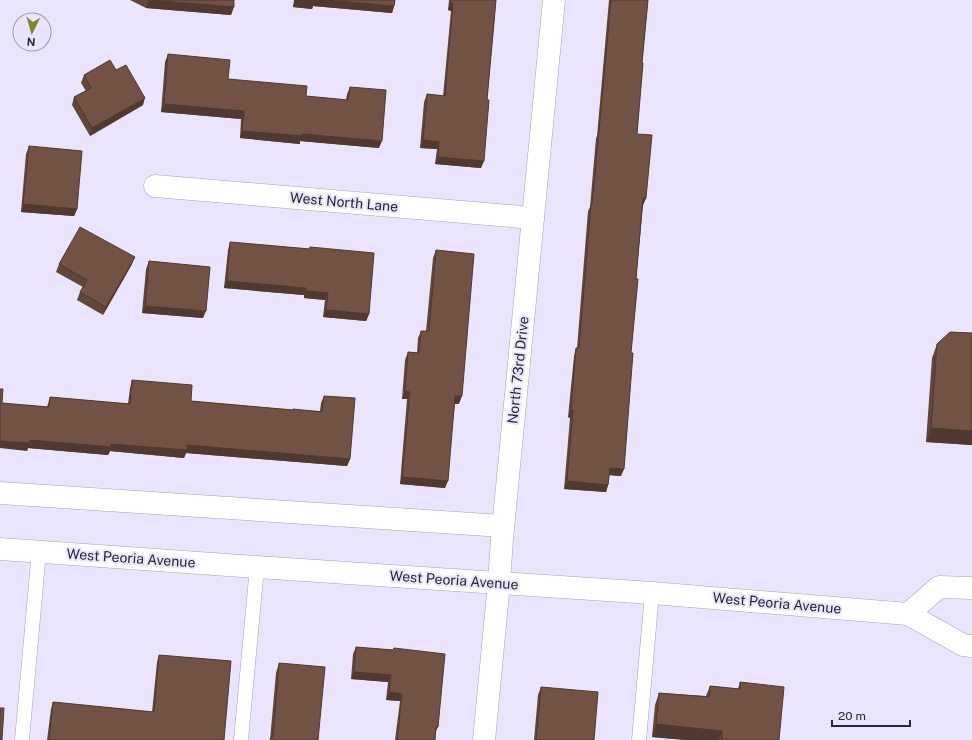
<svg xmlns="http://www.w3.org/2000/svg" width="972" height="740" font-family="'Public Sans',sans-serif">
<rect width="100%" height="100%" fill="#eae4fd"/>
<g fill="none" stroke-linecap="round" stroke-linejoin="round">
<defs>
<g id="lane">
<path d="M22,740l17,-189"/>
<path d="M241,740l16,-173"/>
<path d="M639,740l13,-147"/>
</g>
<g id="street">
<path d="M155,186l378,32"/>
<path d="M0,493l503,33"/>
<path d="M484,740l15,-157 3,-44 52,-539"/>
</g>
<g id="secondary">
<path d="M0,549l257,18 395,26 256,21 55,31 9,1"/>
<path d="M908,614l31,-27 33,1"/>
</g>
</defs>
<!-- lane casing -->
<use href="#lane" stroke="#a8a2ba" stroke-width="15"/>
<!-- street casing -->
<use href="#street" stroke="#a8a2ba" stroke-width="23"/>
<!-- secondary casing -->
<use href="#secondary" stroke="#a8a2ba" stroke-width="23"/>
<!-- lane -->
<use href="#lane" stroke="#fff" stroke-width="14"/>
<!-- street -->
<use href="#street" stroke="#fff" stroke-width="22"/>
<!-- secondary -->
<use href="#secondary" stroke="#fff" stroke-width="22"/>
</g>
<!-- wall -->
<g fill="#61473b">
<path d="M130,0h104l-3,15 -85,-7z"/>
<path d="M294,0h101l-1,6 -2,7 -79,-7 -1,3 -19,-2z"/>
<path d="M449,0h47l-15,168 -46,-4 2,-15 -17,-1 4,-46 3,-8 16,2 8,-85 -3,-1z"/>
<path d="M609,0h39l-6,63 -5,71 9,64 -3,7 -7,74 -15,197 -12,-1 -1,10 -2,7 -42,-3 6,-71 -2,-1 6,-61 2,-8h1l11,-137 2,-4 6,-69 1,-2z"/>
<path d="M168,54l60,25 78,17 40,4 1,-6 3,-7 29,61 -79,-7v3l-60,-6 1,-19 -80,-7 4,-50z"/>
<path d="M116,70l27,35 -53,31 -18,-31 2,-8 12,-6 -5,-8 3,-8z"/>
<path d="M29,146l48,63 -3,7 -53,-4 5,-58z"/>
<path d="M230,242l79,7 1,-2 59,67 -3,7 -43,-4 2,-17 -21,-2v-3l-80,-7 4,-38z"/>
<path d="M436,250l23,154h-4l-10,84 -45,-4 7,-85h-5l3,-39 3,-8 9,1 1,-15 3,-7h5l7,-73z"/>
<path d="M149,261l54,57 -61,-5 4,-44z"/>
<path d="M59,264h73l-29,51 -26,-15 3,-8 3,-5 -27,-15z"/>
<path d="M972,333v112l-46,-3 6,-84 5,-14z"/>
<path d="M132,380l59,21 102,9 27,1 1,-8 3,-7 26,63 -3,7 -161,-13 -2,5 -74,-7 -2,4 -80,-7 -1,3 -25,-48 45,4 3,-10 78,7 2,-16z"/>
<path d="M356,647l37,3 1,-2 44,79 -3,6v7h-40l5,-39 -14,-1 2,-18 -37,-3 2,-25z"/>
<path d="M159,655l65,85h-177l4,-31 2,-7 99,10 5,-50z"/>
<path d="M279,663l39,77h-48l6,-67z"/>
<path d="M740,682l39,58h-93l-34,-3 3,-32 4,-12 47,3 4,-10 28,3z"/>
<path d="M541,687l53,53h-60l4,-45z"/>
</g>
<!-- shaded-wall -->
<g fill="#4f3930">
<path d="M149,0l85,7 -3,8 -85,-7z"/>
<path d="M295,0h32l67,6 -2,7 -79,-7 -1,3 -19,-2z"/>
<path d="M450,3h3l-2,8 -3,-1z"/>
<path d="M145,98l-2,7 -53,31 2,-8z"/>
<path d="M164,104l80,7 -3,8 -80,-7z"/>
<path d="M242,131l60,3 80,7 -3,7 -79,-7v3l-60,-6z"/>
<path d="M423,140l16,2 -2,7 -17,-1z"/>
<path d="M438,157l46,4 -3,7 -46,-4z"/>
<path d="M643,198h3l-3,7h-2z"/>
<path d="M23,204l54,5 -3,7 -53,-4z"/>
<path d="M135,257l-3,7 -29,51 3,-8z"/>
<path d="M227,281l79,7 -2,7 -80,-7z"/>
<path d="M306,291l22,2 -3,7 -21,-2z"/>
<path d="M145,306l61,5 -3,7 -61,-5z"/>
<path d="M326,310l43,4 -3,7 -43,-4z"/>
<path d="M405,391l5,1 -3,7h-5z"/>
<path d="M455,396h7l-3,8 -6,-1z"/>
<path d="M571,410h2l-3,8 -2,-1z"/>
<path d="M931,428l41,3v14l-46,-3z"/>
<path d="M30,440l81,4 76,1 163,14 -3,7 -161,-13 -2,5 -74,-7 -2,4 -80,-7 -1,3 -27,-3v-7z"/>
<path d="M610,468l14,1 -3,7 -14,-1z"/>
<path d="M402,477l46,4 -3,7 -45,-4z"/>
<path d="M567,481l41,4 -2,7 -42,-3z"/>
<path d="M354,672l37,3 -3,7 -37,-3z"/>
<path d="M389,692l13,2 -2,7 -14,-1z"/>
<path d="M656,724l66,7 -3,9h-33l-34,-3z"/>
</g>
<!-- building -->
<g fill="#715245" stroke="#4f3930">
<path d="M149,0h85v7z"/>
<path d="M302,0h13v1z"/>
<path d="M327,0h68l-1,6z"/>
<path d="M451,0h45l-9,100h2l-5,61 -46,-4 1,-15 -16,-2 4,-46 18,2 8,-93h-3z"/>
<path d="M611,0h37l-6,63h1l-6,71 15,1 -6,63h-3l-7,81h2l-7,74h2l-9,116 -14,-1 -2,17 -41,-4 6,-71h-2l5,-62h3l12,-144h1l7,-73z"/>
<path d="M168,54l62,6 -2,19 79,7 -1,10 42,4 2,-13 36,3 -4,51 -80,-7v2l-60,-5 2,-20 -80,-7z"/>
<path d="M110,60l6,10 10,-5 19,33 -53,30 -18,-31 17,-9 -7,-13z"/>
<path d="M29,146l53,5 -5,58 -54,-5z"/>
<path d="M80,227l55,30 -29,50 -26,-15 7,-12 -28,-16z"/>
<path d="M230,242l80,7v-2l64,6 -5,61 -43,-4 2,-17 -22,-2v-3l-79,-7z"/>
<path d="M436,250l38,4 -12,142h-7l-7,85 -46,-4 8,-85 -5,-1 3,-39 11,1 2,-22h8z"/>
<path d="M149,261l61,6 -4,44 -61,-5z"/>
<path d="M950,332l22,1v98l-41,-3 6,-84z"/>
<path d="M132,380l60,5 -1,16 102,9v-1l29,3 2,-16 31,2 -5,61 -163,-14v5l-76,-6v3l-81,-7 -1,3 -29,-2v-52h3l-1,14 47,4 1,-10 80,7z"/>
<path d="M356,647l37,3 1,-2 51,6 -7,73h-2l-1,13h-38l5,-46 -13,-2 2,-17 -37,-3z"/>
<path d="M159,655l72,6 -7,79h-175l4,-38 101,10z"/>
<path d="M279,663l46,4 -7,73h-48l1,-3h2z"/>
<path d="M740,682l44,5 -5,53h-57v-9l-66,-7 3,-31 50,4 1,-11 30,3z"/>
<path d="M541,687l57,5 -4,48h-58z"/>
<path d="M0,708h4l-2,32h-2z"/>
</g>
<g text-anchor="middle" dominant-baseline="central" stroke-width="4" stroke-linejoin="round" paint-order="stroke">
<!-- street labels -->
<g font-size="14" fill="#2a2731" stroke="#eae4fd">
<text transform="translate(344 202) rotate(5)">West North Lane</text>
<text transform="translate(518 370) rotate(-84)">North 73rd Drive</text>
<text transform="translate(131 558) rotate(4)">West Peoria Avenue</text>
<text transform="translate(454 580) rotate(4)">West Peoria Avenue</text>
<text transform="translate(777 603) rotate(5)">West Peoria Avenue</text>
</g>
</g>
<!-- north arrow -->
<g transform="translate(32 32) rotate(185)"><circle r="19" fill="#eae4fd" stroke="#9d98ab"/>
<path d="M0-3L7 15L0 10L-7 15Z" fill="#818631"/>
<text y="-6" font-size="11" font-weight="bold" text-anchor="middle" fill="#2a2731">N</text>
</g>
<!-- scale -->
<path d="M832 720v6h78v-6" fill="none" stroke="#2a2731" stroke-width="2"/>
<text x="838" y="720" font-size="12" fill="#2a2731" stroke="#eae4fd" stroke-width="3" paint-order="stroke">20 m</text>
</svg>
